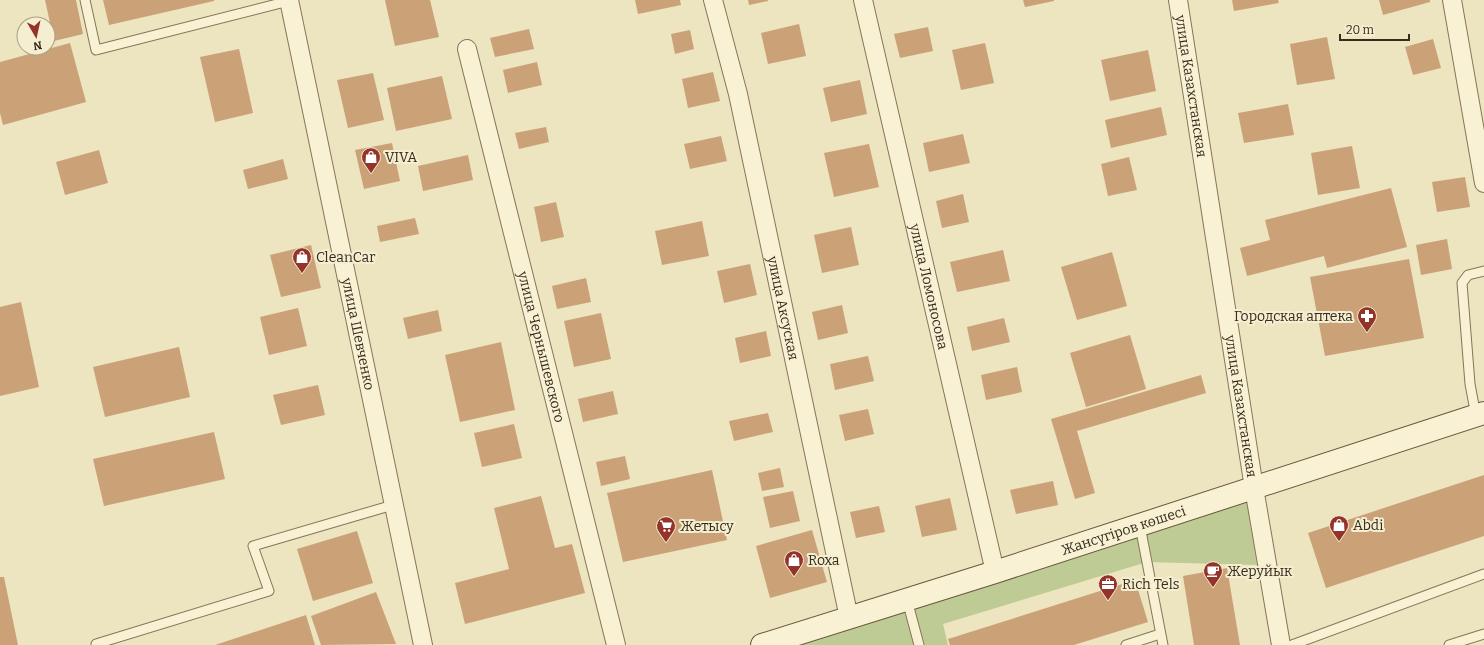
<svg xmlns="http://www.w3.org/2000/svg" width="1484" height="645" font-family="Bitter,serif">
<rect width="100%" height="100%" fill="#ede4c0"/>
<!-- grass -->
<path fill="#bfcb95" d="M1248,501l9,64 -110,-3 -204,62 5,21h-156z"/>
<!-- building -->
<g fill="#cba277">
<path d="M45,0h31l7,34 -29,7z"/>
<path d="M103,0h111v1l-105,24z"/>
<path d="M385,0h45l9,37 -44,9z"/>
<path d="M635,0h45l1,5 -43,9z"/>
<path d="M748,0h20v1l-19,4z"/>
<path d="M1023,0h31v1l-29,6z"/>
<path d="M1232,0h46l1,3 -45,8z"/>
<path d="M1379,0h51v2l-47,13z"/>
<path d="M799,24l7,32 -38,8 -7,-31z"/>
<path d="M928,27l5,24 -33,7 -6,-24z"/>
<path d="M529,29l5,20 -39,8 -5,-19z"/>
<path d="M690,30l4,19 -19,5 -4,-20z"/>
<path d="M1327,37l8,42 -38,6 -7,-41z"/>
<path d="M1433,39l8,29 -28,7 -8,-28z"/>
<path d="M70,43l16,59 -83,23 -3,-12v-51z"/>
<path d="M985,43l9,40 -33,7 -9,-40z"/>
<path d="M239,49l14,64 -38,9 -15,-65z"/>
<path d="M1148,50l8,41 -46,10 -9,-41z"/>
<path d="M537,62l5,23 -34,8 -5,-23z"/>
<path d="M713,72l7,29 -32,7 -6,-29z"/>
<path d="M373,73l11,47 -36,8 -11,-48z"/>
<path d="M442,76l10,43 -56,12 -9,-43z"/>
<path d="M860,80l7,34 -36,8 -8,-34z"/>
<path d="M1288,104l6,31 -50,8 -6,-30z"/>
<path d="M1161,107l6,28 -56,13 -6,-28z"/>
<path d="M546,127l3,15 -30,7 -4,-16z"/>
<path d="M963,134l7,29 -41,9 -6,-29z"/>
<path d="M721,136l6,25 -37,8 -6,-25z"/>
<path d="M392,143l8,38 -36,8 -9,-39z"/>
<path d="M869,144l10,43 -45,10 -10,-44z"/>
<path d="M1352,146l8,42 -42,7 -7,-42z"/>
<path d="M99,150l9,33 -43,12 -9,-33z"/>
<path d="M468,155l5,25 -50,11 -5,-25z"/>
<path d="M1129,157l8,33 -29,6 -7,-32z"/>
<path d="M283,159l5,20 -40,10 -5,-19z"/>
<path d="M1465,177l5,30 -33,5 -5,-30z"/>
<path d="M1391,188l16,59 -80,21 -3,-12 -77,20 -7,-28 30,-8 -5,-20z"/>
<path d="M963,194l6,28 -27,6 -6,-27z"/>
<path d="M556,202l8,35 -23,5 -7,-35z"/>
<path d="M415,218l4,16 -39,8 -3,-16z"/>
<path d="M702,221l7,35 -47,9 -7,-34z"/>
<path d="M851,227l8,38 -37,8 -8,-38z"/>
<path d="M1447,239l5,30 -31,6 -5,-30z"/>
<path d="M311,245l10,43 -40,9 -11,-42z"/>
<path d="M1003,250l7,31 -53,11 -7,-30z"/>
<path d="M1112,252l15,54 -50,14 -16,-53z"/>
<path d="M1409,259l15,79 -99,18 -15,-79z"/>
<path d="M750,264l7,31 -33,8 -7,-32z"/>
<path d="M586,278l5,24 -34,7 -5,-23z"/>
<path d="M21,302l18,85 -39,9v-89z"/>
<path d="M842,305l6,28 -30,7 -6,-28z"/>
<path d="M298,308l9,38 -38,9 -9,-38z"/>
<path d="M438,310l4,21 -34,8 -5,-21z"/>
<path d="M601,313l10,46 -37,8 -10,-46z"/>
<path d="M1004,318l6,24 -38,9 -5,-24z"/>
<path d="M766,331l5,25 -31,7 -5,-25z"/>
<path d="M1130,335l16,54 -60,18 -16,-54z"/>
<path d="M501,342l14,68 -55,12 -15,-67z"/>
<path d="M179,347l11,50 -85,20 -12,-50z"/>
<path d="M868,356l6,25 -39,9 -5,-26z"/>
<path d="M1017,367l5,25 -36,8 -5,-25z"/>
<path d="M1201,375l5,18 -129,38 18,62 -20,6 -24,-80z"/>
<path d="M318,385l7,30 -44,10 -8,-30z"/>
<path d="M613,391l5,23 -35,8 -5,-23z"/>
<path d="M868,409l6,25 -29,7 -6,-26z"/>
<path d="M768,413l5,19 -39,9 -5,-20z"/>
<path d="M514,424l8,34 -40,9 -8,-34z"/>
<path d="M214,432l11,47 -121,27 -11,-47z"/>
<path d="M625,456l5,23 -29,7 -5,-24z"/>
<path d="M780,468l4,19 -22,4 -4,-18z"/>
<path d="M712,470l15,70 -104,22 -16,-69z"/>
<path d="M1484,475v61l-158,52 -18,-55z"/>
<path d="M1053,481l5,24 -42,9 -6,-24z"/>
<path d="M793,491l7,30 -30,7 -7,-31z"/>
<path d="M541,496l14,52 17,-4 13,49 -120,31 -10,-41 54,-14 -15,-61z"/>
<path d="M950,498l7,32 -35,7 -7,-31z"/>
<path d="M879,506l6,26 -29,6 -6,-26z"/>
<path d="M812,530l15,52 -57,16 -14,-52z"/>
<path d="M357,531l16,52 -60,18 -16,-52z"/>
<path d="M1227,568l13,77h-46l-11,-69z"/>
<path d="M0,577h4l14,68h-18z"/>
<path d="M1135,580l13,42 -74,23h-124l-2,-6z"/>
<path d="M376,592l20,52 -75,1 -10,-29z"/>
<path d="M306,615l9,30h-100z"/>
</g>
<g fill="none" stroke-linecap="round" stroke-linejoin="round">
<defs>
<g id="service">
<path d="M85,0l11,50 193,-49"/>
<path d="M1476,416l-6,-32 -8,-101 6,-8 16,-4"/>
<path d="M1140,526l23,119"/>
<path d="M907,600l12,45"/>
<path d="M96,644l173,-53 -16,-45 140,-41"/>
<path d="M1126,645l34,-11"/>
<path d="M1292,645l192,-71"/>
<path d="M1449,645l35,-11"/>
</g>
<g id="minor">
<path id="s1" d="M289,0l134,645"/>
<path id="s2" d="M713,0l25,94 111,524"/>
<path id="s3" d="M863,0l132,572"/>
<path id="s4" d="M1178,0l76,488 27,157"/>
<path d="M1452,0l32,183"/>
<path id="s5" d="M467,49l149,596"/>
</g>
<g id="secondary">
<path id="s6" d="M762,645l233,-73 489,-159"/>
</g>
</defs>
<!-- service casing -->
<use href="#service" stroke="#867559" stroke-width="11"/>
<!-- minor casing -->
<use href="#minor" stroke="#867559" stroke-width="20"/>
<!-- secondary casing -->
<use href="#secondary" stroke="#67563c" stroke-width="24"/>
<!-- service -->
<use href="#service" stroke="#f8f1d3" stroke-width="9"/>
<!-- minor -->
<use href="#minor" stroke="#f8f1d3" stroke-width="18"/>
<!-- secondary -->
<use href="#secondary" stroke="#f8f1d3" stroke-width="22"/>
</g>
<!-- icons -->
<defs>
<symbol id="shop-pin" viewBox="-11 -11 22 30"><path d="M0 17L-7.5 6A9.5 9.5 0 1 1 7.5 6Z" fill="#94332a" stroke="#f5eed0"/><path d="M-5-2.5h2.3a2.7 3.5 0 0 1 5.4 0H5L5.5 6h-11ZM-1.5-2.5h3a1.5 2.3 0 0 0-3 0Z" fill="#fff"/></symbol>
<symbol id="pharmacy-pin" viewBox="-11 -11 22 30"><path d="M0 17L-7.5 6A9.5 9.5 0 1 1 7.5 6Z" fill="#94332a" stroke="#f5eed0"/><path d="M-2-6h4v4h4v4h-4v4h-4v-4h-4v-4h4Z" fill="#fff"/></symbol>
<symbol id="supermarket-pin" viewBox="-11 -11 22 30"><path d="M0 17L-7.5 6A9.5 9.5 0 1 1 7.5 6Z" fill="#94332a" stroke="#f5eed0"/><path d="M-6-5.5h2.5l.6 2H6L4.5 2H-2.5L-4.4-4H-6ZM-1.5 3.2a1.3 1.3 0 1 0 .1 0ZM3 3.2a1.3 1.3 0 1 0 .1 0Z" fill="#fff"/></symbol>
<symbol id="cafe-pin" viewBox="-11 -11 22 30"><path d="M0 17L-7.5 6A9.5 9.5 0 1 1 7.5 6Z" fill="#94332a" stroke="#f5eed0"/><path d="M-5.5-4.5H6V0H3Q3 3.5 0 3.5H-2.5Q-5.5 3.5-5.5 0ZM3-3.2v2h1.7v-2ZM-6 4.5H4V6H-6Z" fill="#fff"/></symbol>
<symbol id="office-pin" viewBox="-11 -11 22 30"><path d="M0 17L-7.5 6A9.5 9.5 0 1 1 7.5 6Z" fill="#94332a" stroke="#f5eed0"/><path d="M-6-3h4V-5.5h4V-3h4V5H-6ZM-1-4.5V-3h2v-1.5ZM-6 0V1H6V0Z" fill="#fff"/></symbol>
</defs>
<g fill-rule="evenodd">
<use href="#shop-pin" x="360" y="146" width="22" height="30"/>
<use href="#shop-pin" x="291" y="246" width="22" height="30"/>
<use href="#pharmacy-pin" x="1356" y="305" width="22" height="30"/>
<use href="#shop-pin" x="1328" y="514" width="22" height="30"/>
<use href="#supermarket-pin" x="655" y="515" width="22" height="30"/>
<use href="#shop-pin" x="783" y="549" width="22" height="30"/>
<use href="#cafe-pin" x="1202" y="560" width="22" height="30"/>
<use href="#office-pin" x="1097" y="573" width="22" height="30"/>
</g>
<g text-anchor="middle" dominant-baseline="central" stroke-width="4" stroke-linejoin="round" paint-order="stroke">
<!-- street labels -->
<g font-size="14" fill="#362b1d" stroke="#f5eed0">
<text stroke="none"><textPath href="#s4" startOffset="87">улица Казахстанская</textPath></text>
<text stroke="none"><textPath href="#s3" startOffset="294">улица Ломоносова</textPath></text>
<text stroke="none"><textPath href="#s2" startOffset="316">улица Аксуская</textPath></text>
<text stroke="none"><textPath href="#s1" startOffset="341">улица Шевченко</textPath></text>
<text stroke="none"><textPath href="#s5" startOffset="307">улица Чернышевского</textPath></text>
<text stroke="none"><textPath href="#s4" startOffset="411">улица Казахстанская</textPath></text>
<text stroke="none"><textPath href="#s6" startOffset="379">Жансүгіров көшесі</textPath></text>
</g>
<!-- poi labels -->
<g font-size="14" fill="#362b1d" stroke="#f5eed0" text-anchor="start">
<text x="385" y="157">VIVA</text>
<text x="316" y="257">CleanCar</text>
<text x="1353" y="316" text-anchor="end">Городская аптека</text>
<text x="1353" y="525">Abdi</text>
<text x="680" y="526">Жетысу</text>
<text x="808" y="560">Roxa</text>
<text x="1227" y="571">Жеруйык</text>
<text x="1122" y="584">Rich Tels</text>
</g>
</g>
<!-- north arrow -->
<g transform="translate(36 36) rotate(171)"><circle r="19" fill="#f5eed0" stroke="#a9a088"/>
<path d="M0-3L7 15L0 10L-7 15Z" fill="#94332a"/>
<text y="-6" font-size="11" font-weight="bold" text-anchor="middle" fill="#362b1d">N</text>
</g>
<!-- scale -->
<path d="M1340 34v6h69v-6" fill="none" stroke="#362b1d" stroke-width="2"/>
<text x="1346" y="34" font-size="12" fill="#362b1d" stroke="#f5eed0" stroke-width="3" paint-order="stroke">20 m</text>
</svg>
